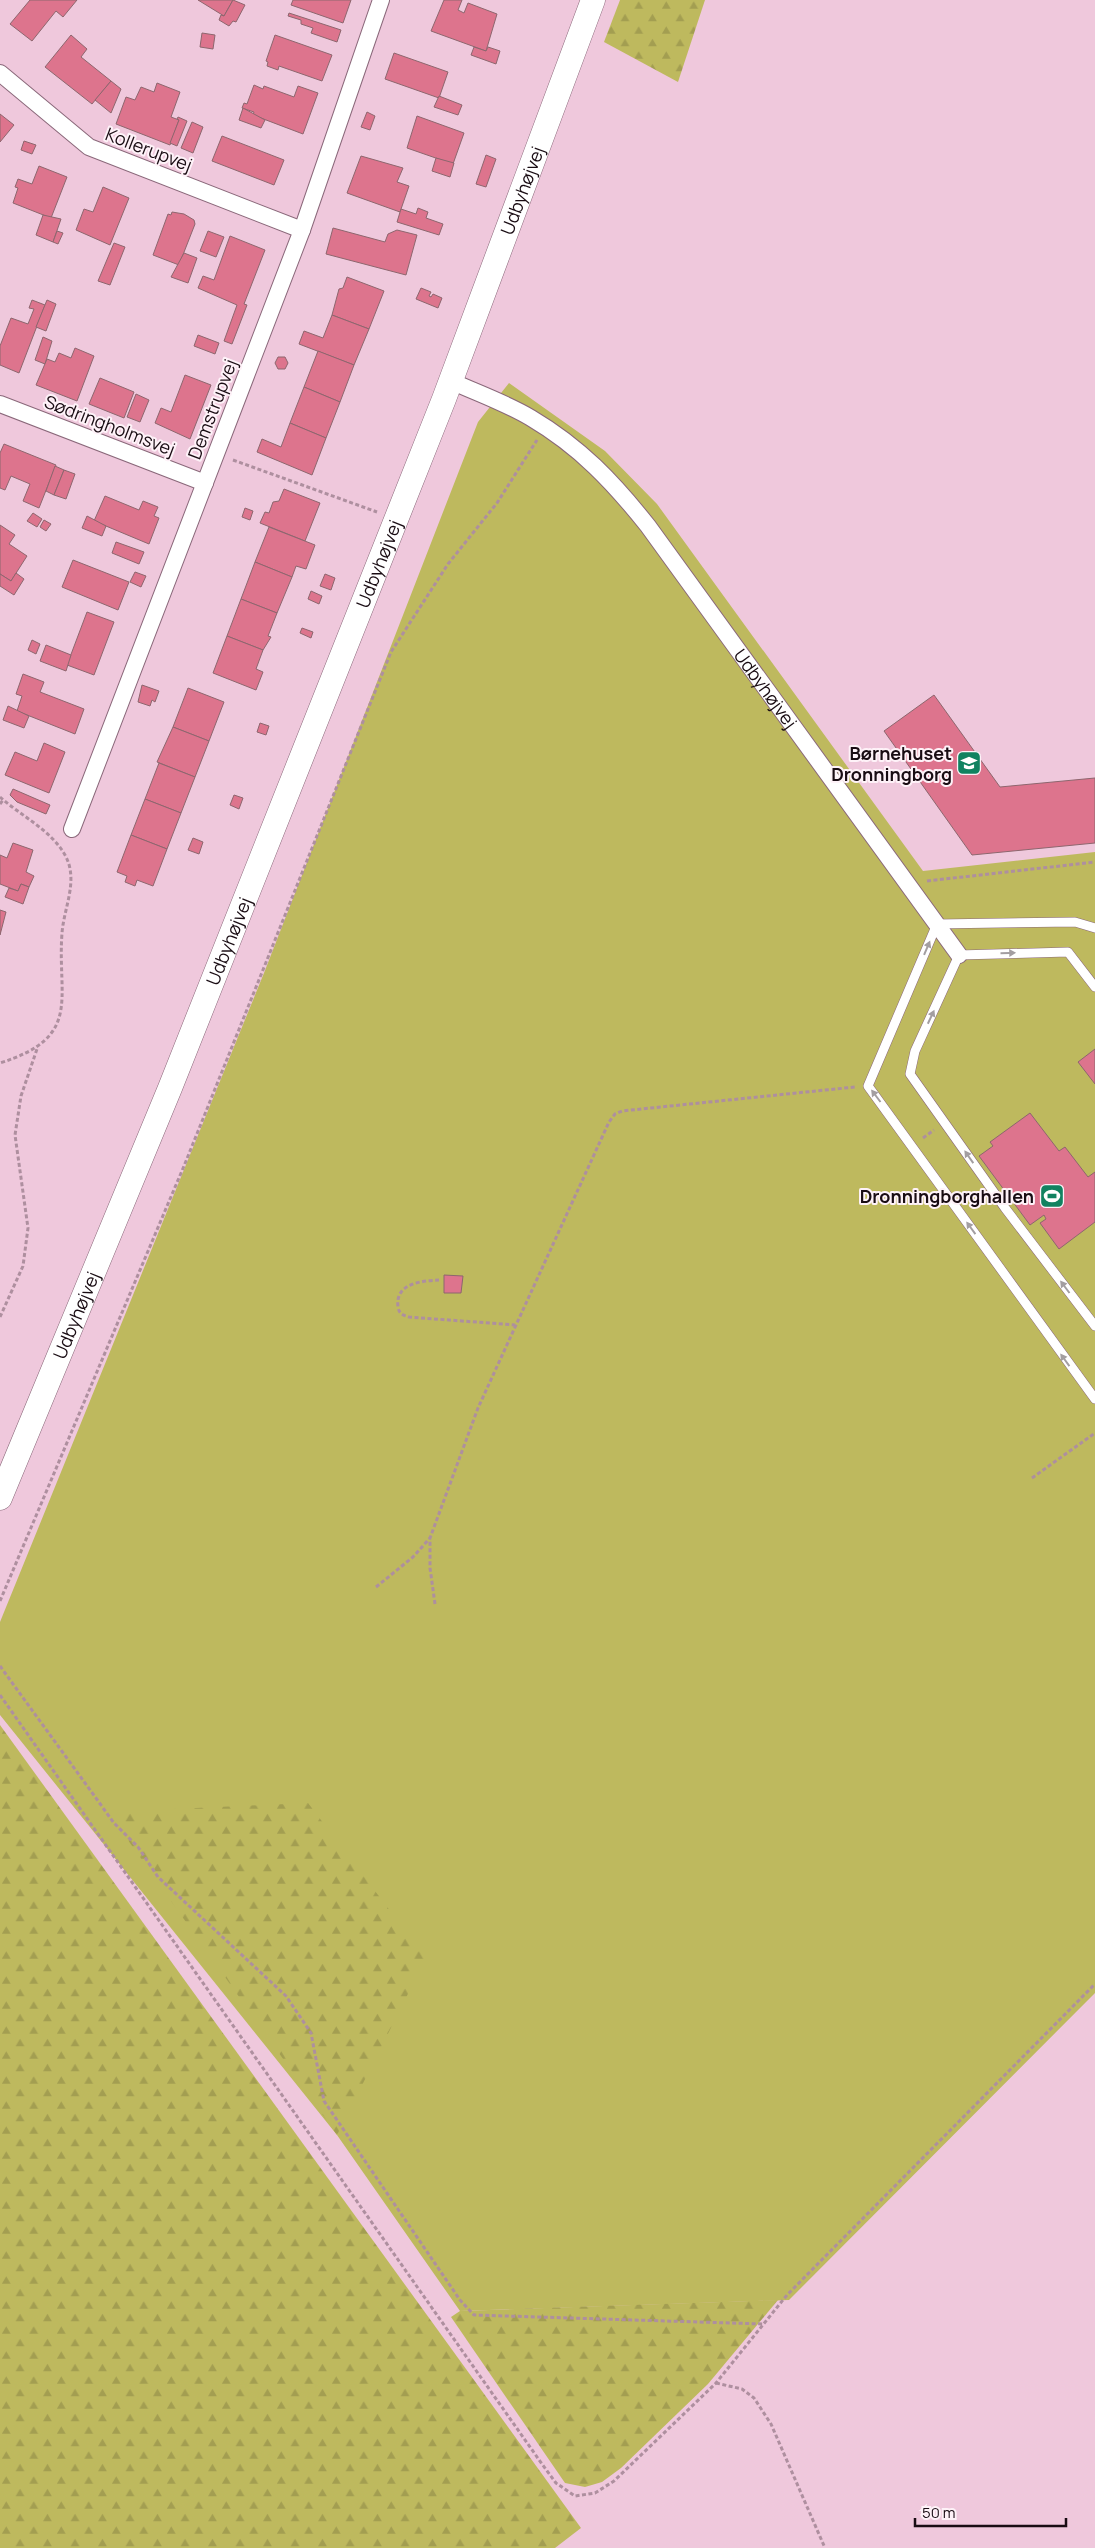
<svg xmlns="http://www.w3.org/2000/svg" width="1095" height="2548" font-family="Manrope,sans-serif">
<defs>
<pattern id="forest-firs" width="22" height="20" patternUnits="userSpaceOnUse" patternTransform="scale(1.25)"><rect width="22" height="20" fill="#beb95e"/><path d="M5 1l3.5 6h-7zM16 11l3.5 6h-7z" fill="#a39e51"/></pattern>
</defs>
<rect width="100%" height="100%" fill="#efc8dc"/>
<!-- green -->
<path fill="#beb95e" d="M509,383l96,68 52,53 266,367 172,-19v1141l-306,307 -329,11 -123,-176 -337,-420v-93l264,-649 214,-551z"/>
<!-- forest -->
<g fill="url(#forest-firs)">
<path d="M620,0h85l-27,82 -74,-40z"/>
<path d="M0,1725l581,803 -26,20h-555z"/>
<path d="M308,1803l118,155 -89,177 -229,-323z"/>
<path d="M778,2300l-70,84 -87,84 -19,14 -17,5 -20,-4 -114,-166 9,-6z"/>
</g>
<!-- building -->
<g fill="#dd748d" stroke="#8d666e">
<path d="M30,0h47l-14,17 -7,-6 -24,30 -22,-17z"/>
<path d="M198,0h35l-9,16z"/>
<path d="M233,0l12,5 -9,17 -3,-1 -4,5 -10,-6 2,-5 3,1z"/>
<path d="M293,0h58l-8,23 -52,-18z"/>
<path d="M444,0h18l-4,10 6,3 4,-10 29,11 -11,37 -55,-20z"/>
<path d="M289,13l52,17 -4,12 -26,-9 2,-5 -12,-4v-4l-13,-4z"/>
<path d="M202,33l13,2 -2,14 -13,-2z"/>
<path d="M71,35l16,14 -6,8 30,24 -19,23 -47,-37z"/>
<path d="M275,35l57,20 -10,26 -43,-15 -1,4 -11,-4 1,-4 -2,-1z"/>
<path d="M474,47l12,4 2,-4 12,4 -4,13 -25,-9z"/>
<path d="M394,53l54,19 -9,26 -54,-19z"/>
<path d="M111,81l10,8 -10,24 -16,-13z"/>
<path d="M157,83l23,9 -9,25 8,3 -9,25 -54,-21 10,-27 9,3 6,-13 13,5z"/>
<path d="M254,85l9,4 1,-3 30,11 4,-11 20,7 -15,41 -50,-19 1,-3 -12,-4 2,-5 3,1z"/>
<path d="M439,96l23,9 -4,10 -24,-8z"/>
<path d="M243,108l22,12 -4,8 -22,-8z"/>
<path d="M367,112l8,4 -5,14 -9,-3z"/>
<path d="M0,114l14,11 -14,17z"/>
<path d="M417,116l47,17 -11,31 -46,-16z"/>
<path d="M178,117l9,4 -10,25 -7,-3 9,-23 -2,-1z"/>
<path d="M192,122l11,5 -10,26 -12,-5z"/>
<path d="M222,136l62,24 -10,25 -62,-24z"/>
<path d="M24,141l12,4 -4,9 -11,-4z"/>
<path d="M486,155l10,4 -10,28 -10,-3z"/>
<path d="M361,156l42,12 -6,14 12,4 -9,26 -53,-19z"/>
<path d="M436,158l18,5 -4,14 -18,-6z"/>
<path d="M39,166l28,11 -16,41 -38,-15 5,-15 -3,-1 3,-8 14,5z"/>
<path d="M103,187l26,11 -19,47 -34,-15 8,-21 9,3z"/>
<path d="M418,208l10,4 -2,6 17,6 -4,11 -42,-13 4,-13 15,5z"/>
<path d="M172,212l12,2 10,6 1,4 -16,41 -26,-10 15,-41 3,1z"/>
<path d="M43,215l18,4 -8,23 -17,-7z"/>
<path d="M333,228l52,14 3,-8 9,-4 20,5 -11,40 -80,-21z"/>
<path d="M57,231l6,2 -5,11 -5,-2z"/>
<path d="M208,231l16,6 -8,20 -16,-6z"/>
<path d="M230,236l35,14 -21,54 3,1 -15,39 -8,-3 13,-36 -39,-17 5,-12 11,4z"/>
<path d="M114,243l11,4 -15,38 -12,-4z"/>
<path d="M184,253l13,5 -9,25 -17,-6z"/>
<path d="M347,277l37,14 -15,38 -37,-14 7,-26 4,-1z"/>
<path d="M421,288l10,4 -2,4 2,1 2,-3 9,4 -4,10 -22,-9z"/>
<path d="M32,300l13,5 -26,68 -19,-8v-19l11,-28 17,6 6,-15 -5,-1z"/>
<path d="M47,300l9,4 -10,27 -10,-4z"/>
<path d="M332,315l37,14 -15,36 -55,-21 5,-13 19,7z"/>
<path d="M198,335l21,8 -4,11 -21,-8z"/>
<path d="M43,337l9,4 -7,23 -10,-4z"/>
<path d="M75,348l19,8 -17,45 -41,-16 11,-26 8,3 4,-9 12,5z"/>
<path d="M318,351l36,14 -14,37 -36,-15z"/>
<path d="M278,357h7l3,6 -3,6h-7l-3,-6z"/>
<path d="M185,375l26,10 -21,54 -35,-16 6,-15 10,4z"/>
<path d="M100,378l34,14 -10,26 -35,-14z"/>
<path d="M304,387l36,15 -14,36 -36,-15z"/>
<path d="M136,394l13,6 -9,22 -13,-5z"/>
<path d="M290,423l36,15 -14,37 -55,-23 5,-13 19,8z"/>
<path d="M4,444l52,21 -17,43 -16,-7 7,-17 -19,-8 -6,14 -5,-2v-35z"/>
<path d="M55,466l9,4 -10,25 -8,-4z"/>
<path d="M64,470l11,4 -9,25 -12,-4z"/>
<path d="M284,489l36,14 -15,38 -45,-18 5,-11 4,1 4,-11 6,-1z"/>
<path d="M105,496l34,14 4,-9 15,6 -4,9 5,2 -10,26 -55,-23z"/>
<path d="M245,508l8,3 -3,9 -8,-3z"/>
<path d="M33,513l9,6 -5,8 -10,-6z"/>
<path d="M87,516l19,10 -4,10 -20,-8z"/>
<path d="M44,520l7,4 -5,7 -6,-4z"/>
<path d="M0,525l15,10 -6,9 18,12 -16,25 -11,-7z"/>
<path d="M269,527l46,18 -9,24 -10,-3 -4,11 -37,-15z"/>
<path d="M116,542l28,10 -5,12 -27,-11z"/>
<path d="M73,560l56,22 -11,28 -56,-23z"/>
<path d="M255,562l37,15 -15,36 -36,-14z"/>
<path d="M135,572l11,4 -5,11 -11,-5z"/>
<path d="M16,573l8,6 -10,16 -14,-9v-12l11,7z"/>
<path d="M325,574l10,4 -4,12 -11,-4z"/>
<path d="M311,591l11,5 -3,8 -11,-5z"/>
<path d="M241,599l36,14 -9,23 3,1 -8,13 -36,-14z"/>
<path d="M87,612l27,10 -20,53 -27,-10z"/>
<path d="M302,628l11,4 -2,6 -11,-5z"/>
<path d="M227,636l36,14 -7,19 7,3 -7,18 -43,-17z"/>
<path d="M32,640l8,4 -4,10 -8,-4z"/>
<path d="M46,645l25,10 -5,16 -26,-10z"/>
<path d="M23,674l21,8 -4,10 44,17 -9,25 -58,-23 5,-15 -6,-2z"/>
<path d="M142,685l17,6 -4,11 -3,-2 -2,6 -12,-4z"/>
<path d="M188,688l36,14 -15,39 -36,-14z"/>
<path d="M934,695l66,92 95,-9v65l-123,12 -88,-124z"/>
<path d="M8,706l21,10 -5,12 -21,-8z"/>
<path d="M260,723l9,3 -3,9 -9,-3z"/>
<path d="M173,727l36,14 -14,36 -38,-15z"/>
<path d="M44,743l21,9 -16,41 -44,-18 10,-23 22,9z"/>
<path d="M159,763l36,14 -14,36 -36,-14z"/>
<path d="M13,789l37,16 -4,9 -29,-12 -7,-7z"/>
<path d="M234,795l9,3 -4,11 -9,-4z"/>
<path d="M145,799l36,14 -14,36 -36,-14z"/>
<path d="M131,835l36,14 -14,37 -16,-6 -2,6 -10,-4 2,-6 -10,-4z"/>
<path d="M193,838l10,4 -4,12 -11,-4z"/>
<path d="M13,843l20,7 -7,22 8,4 -5,11 -8,-3 -3,7 -18,-7v-29l7,3z"/>
<path d="M21,884l8,3 -6,17 -18,-7 4,-9 9,3z"/>
<path d="M0,910l6,2 -6,23z"/>
<path d="M1095,1049v35l-17,-22z"/>
<path d="M1030,1113l29,38 6,-4 23,30 7,-5v50l-36,27 -19,-26 6,-4 -2,-4 -14,10 -51,-69 14,-10 -3,-4z"/>
<path d="M444,1275l19,1 -2,17h-17z"/>
</g>
<g fill="none" stroke-linecap="round" stroke-linejoin="round">
<defs>
<g id="lane">
<path d="M1095,928l-20,-6 -138,2 -69,162 227,313"/>
<path d="M1095,987l-27,-35 -109,3 -44,96 -5,23 95,134 90,118"/>
</g>
<g id="street">
<path d="M0,73l89,74 213,83"/>
<path id="s1" d="M451,381c26,12 55,22 80,37 49,29 82,64 117,108l311,429"/>
<path d="M0,404l205,79"/>
<path d="M72,829l230,-599 79,-230"/>
</g>
<g id="secondary">
<path id="s2" d="M0,1498l170,-410 274,-689 149,-399"/>
</g>
</defs>
<!-- lane casing -->
<use href="#lane" stroke="#8a687a" stroke-width="10"/>
<!-- street casing -->
<use href="#street" stroke="#8a687a" stroke-width="18"/>
<!-- secondary casing -->
<use href="#secondary" stroke="#8a687a" stroke-width="25"/>
<!-- path -->
<g stroke="#ae8f9f" stroke-width="3" stroke-dasharray="4 2.5" stroke-linecap="butt">
<path d="M233,460l144,52"/>
<path d="M0,797c21,19 51,33 65,58 14,25 -1,52 -3,78 -5,66 21,104 -62,130"/>
<path d="M0,804l3,-4"/>
<path d="M927,881l168,-19"/>
<path d="M923,1138l11,-8"/>
<path d="M439,1280c-18,1 -44,3 -41,27 1,7 5,8 11,10l106,8"/>
<path d="M0,1317l23,-51 5,-38 -13,-93 6,-39 16,-47"/>
<path d="M1032,1478l63,-45"/>
<path d="M376,1587l37,-30 17,-19"/>
<path d="M0,1601l184,-435 207,-514 57,-88 49,-61 40,-63"/>
<path d="M435,1604l-5,-36v-30l48,-130 131,-286 6,-8 7,-3 233,-24"/>
<path d="M0,1666l114,157 24,24 20,30 128,119 25,37 13,68 136,199 14,15 289,9"/>
<path d="M0,1695l542,769 14,19 19,13 20,-3 19,-12 102,-98 71,-88 308,-311"/>
<path d="M716,2383l26,6 12,9 17,26 54,124"/>
</g>
<!-- lane -->
<use href="#lane" stroke="#fff" stroke-width="9"/>
<!-- street -->
<use href="#street" stroke="#fff" stroke-width="16"/>
<!-- secondary -->
<use href="#secondary" stroke="#fff" stroke-width="24"/>
</g>
<!-- one-way arrows -->
<defs><path id="oneway-solid" d="M-6-.8H1V-3.2L6.5 0L1 3.2V.8H-6Z" transform="scale(1.25)"/></defs>
<g fill="#a39ea1">
<use href="#oneway-solid" transform="translate(927 948) rotate(-67)"/>
<use href="#oneway-solid" transform="translate(1008 953) rotate(-2)"/>
<use href="#oneway-solid" transform="translate(931 1017) rotate(-65)"/>
<use href="#oneway-solid" transform="translate(876 1096) rotate(-127)"/>
<use href="#oneway-solid" transform="translate(969 1157) rotate(-125)"/>
<use href="#oneway-solid" transform="translate(971 1228) rotate(-126)"/>
<use href="#oneway-solid" transform="translate(1065 1287) rotate(-127)"/>
<use href="#oneway-solid" transform="translate(1065 1360) rotate(-126)"/>
</g>
<!-- icons -->
<defs>
<symbol id="school-square" viewBox="-11 -11 22 22"><rect x="-9" y="-9" width="18" height="18" rx="4" fill="#118260" stroke="#fef2f8"/><path d="M0-5L7-2L0 1L-7-2ZM-4 1L0 2.5L4 1V4Q0 6-4 4Z" fill="#fff"/></symbol>
<symbol id="stadium-square" viewBox="-11 -11 22 22"><rect x="-9" y="-9" width="18" height="18" rx="4" fill="#118260" stroke="#fef2f8"/><path d="M0-5a6.5 5 0 1 0 0 10a6.5 5 0 1 0 0-10ZM-3.5-1.8h7v3.6h-7Z" fill="#fff"/></symbol>
</defs>
<g fill-rule="evenodd">
<use href="#school-square" x="955" y="749" width="28" height="28"/>
<use href="#stadium-square" x="1038" y="1182" width="28" height="28"/>
</g>
<g text-anchor="middle" dominant-baseline="central" stroke-width="4" stroke-linejoin="round" paint-order="stroke">
<!-- street labels -->
<g font-size="18" fill="#190c13" stroke="#fef2f8">
<text transform="translate(149 149) rotate(21)">Kollerupvej</text>
<text stroke="none"><textPath href="#s2" startOffset="1408">Udbyhøjvej</textPath></text>
<text transform="translate(212 409) rotate(-69)">Demstrupvej</text>
<text transform="translate(110 425) rotate(21)">Sødringholmsvej</text>
<text stroke="none"><textPath href="#s2" startOffset="1008">Udbyhøjvej</textPath></text>
<text stroke="none"><textPath href="#s1" startOffset="449">Udbyhøjvej</textPath></text>
<text stroke="none"><textPath href="#s2" startOffset="602">Udbyhøjvej</textPath></text>
<text stroke="none"><textPath href="#s2" startOffset="198">Udbyhøjvej</textPath></text>
</g>
<!-- poi labels -->
<g font-size="18" font-weight="bold" fill="#190c13" stroke="#fef2f8" text-anchor="end">
<text x="952" y="753">Børnehuset<tspan x="952" dy="21">Dronningborg</tspan></text>
<text x="1034" y="1196">Dronningborghallen</text>
</g>
</g>
<!-- scale -->
<path d="M915 2518v8h151v-8" fill="none" stroke="#190c13" stroke-width="2.5"/>
<text x="922" y="2518" font-size="15" fill="#190c13" stroke="#fef2f8" stroke-width="4" paint-order="stroke">50 m</text>
</svg>
